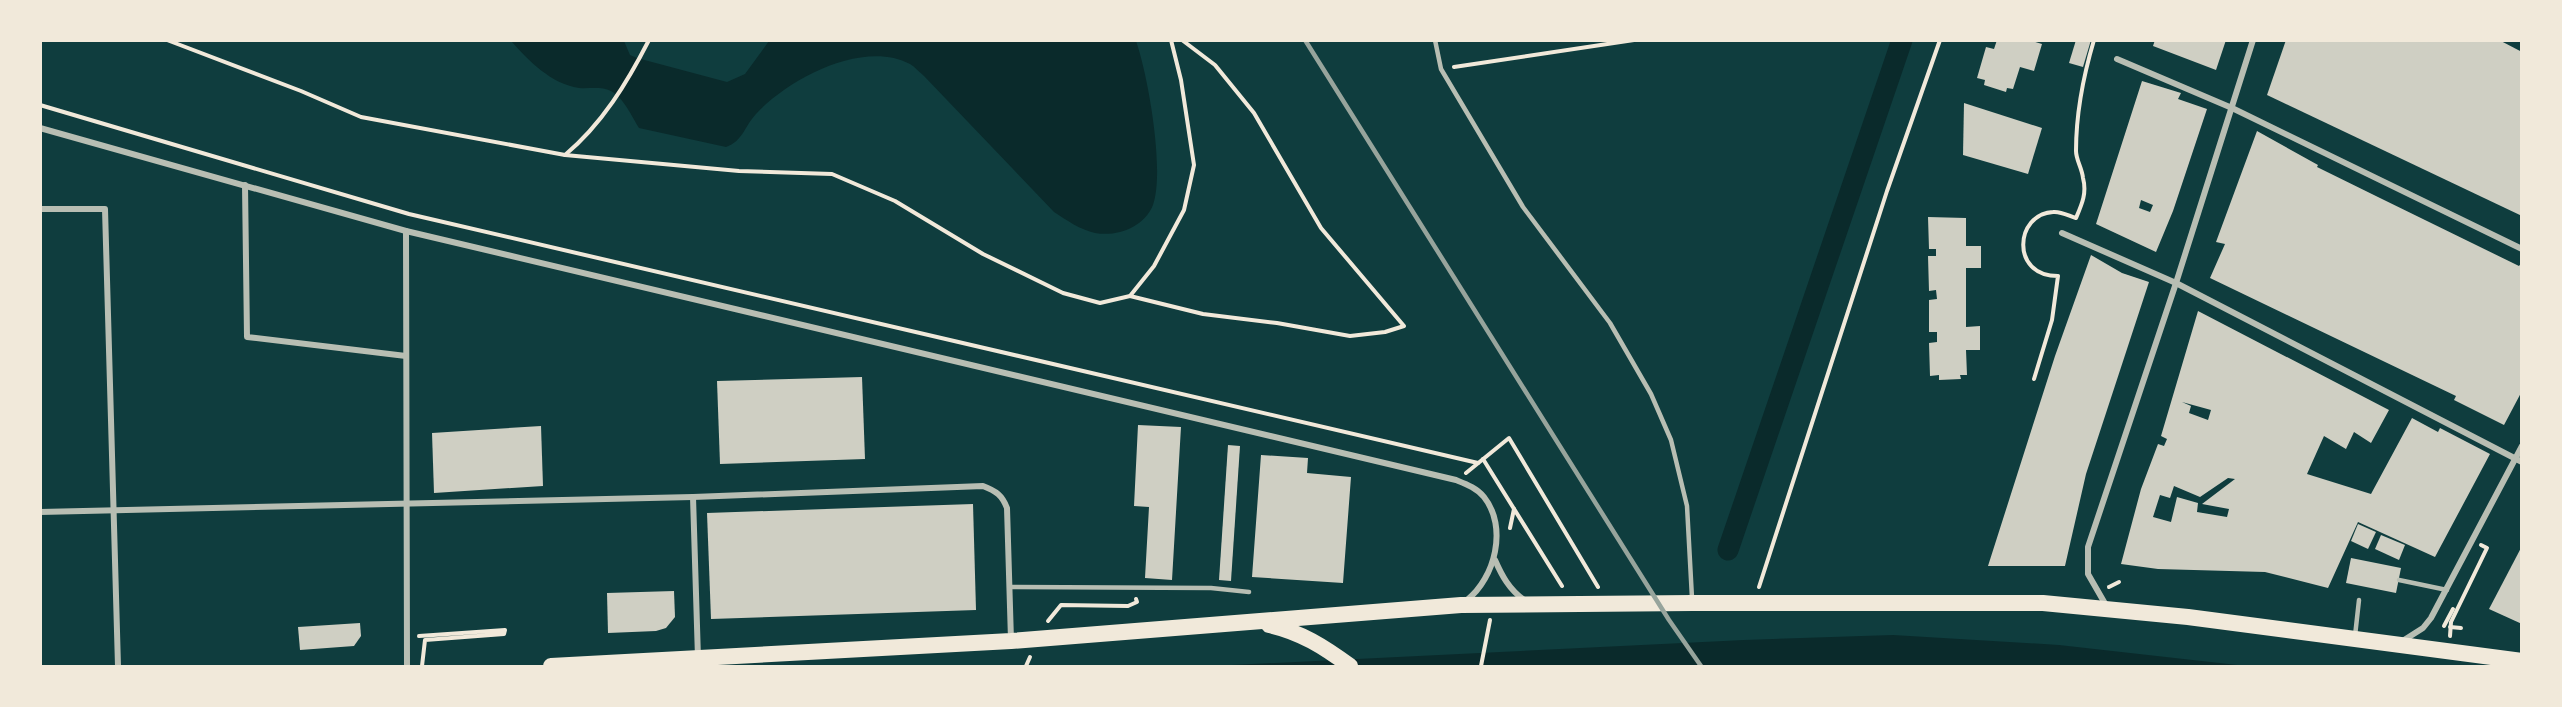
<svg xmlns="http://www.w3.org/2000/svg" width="2562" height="707" font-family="Cabin,sans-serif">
<rect width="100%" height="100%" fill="#0f3d3e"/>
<!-- water -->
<g fill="#0a2a2b">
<path d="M511,41h113l6,14 7,3 90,24 18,-8 24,-33h367c12,34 29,130 17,164 -9,22 -35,32 -58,28 -14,-3 -29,-13 -41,-21l-130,-136c-5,-4 -9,-9 -14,-12 -47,-25 -122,15 -154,50 -12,13 -13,27 -30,33l-87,-19c-7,-11 -15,-30 -28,-37 -10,-5 -22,-2 -32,-3 -28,-4 -51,-28 -68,-47z"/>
<path d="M1893,635l166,10 187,21h-1034l532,-26z"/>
</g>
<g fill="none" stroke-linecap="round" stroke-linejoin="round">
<!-- canal -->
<path stroke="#0a2a2b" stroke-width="21" d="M1728,550l174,-510"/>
</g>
<!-- building -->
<g fill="#cfcfc3" fill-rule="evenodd">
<path d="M1997,40h32l13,4 -8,27 -14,-4 -7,22 -6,-1 -1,4 -22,-7 1,-5 -8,-2 9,-31 8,2z"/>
<path d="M2076,40h15l-8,27 -14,-4z"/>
<path d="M2155,40h71l-10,30 -63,-24z"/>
<path d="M2286,40h213l23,12v164l-255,-121z"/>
<path d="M2142,81l39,12 -3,6 29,10 -34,102 -17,41 -60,-28zM2141,200l12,5 -3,7 -11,-4z"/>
<path d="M1964,103l78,25 -14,46 -65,-19z"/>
<path d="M2257,131l61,34 -1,2 63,31 139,68 3,-4v129l-18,34 -50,-25 2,-4 -246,-118 15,-34 -9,-2z"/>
<path d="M1928,217l38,1v28h15v22h-15v59l14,-1v24h-14l1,25h-7l1,4 -22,1v-5l-9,1 -1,-33 8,-1v-10h-8v-32l8,-1 -1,-9 -7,1 -1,-35h8v-7h-7z"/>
<path d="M2091,255l31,18 27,9 -63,192 -21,92h-77l67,-210z"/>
<path d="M2198,311l191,99 -18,33 -17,-11 -8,17 -22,-13 -17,38 64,20 41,-76 26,14 2,-4 50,26 -55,103 -77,-35 -30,66 -63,-16 -107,-3 -37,-5 20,-75 17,-45 6,2 3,-7 -6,-3zM2182,402l29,8 -3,10 -19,-7 2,-7zM2228,478l7,1 -33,25 27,5 -2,8 -30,-5 1,-9 -21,-6 -6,25 -18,-5 7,-22 10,3 4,-12 26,11z"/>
<path d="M862,377l3,82 -145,5 -3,-83z"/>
<path d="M1138,425l43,2 -9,153 -27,-2 4,-71 -15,-1z"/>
<path d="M541,426l2,60 -109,7 -2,-60z"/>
<path d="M1228,445l12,1 -9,135 -12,-1z"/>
<path d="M1261,455l47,3 -1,15 44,4 -8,106 -91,-6z"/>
<path d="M973,504l3,106 -265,9 -4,-106z"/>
<path d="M2358,524l18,8 -8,17 -17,-8z"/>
<path d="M2381,535l24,10 -6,15 -24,-11z"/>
<path d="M2522,546v78l-33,-15z"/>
<path d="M2351,558l50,10 -5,25 -50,-10z"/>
<path d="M674,591l1,26 -9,11 -10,3 -48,2 -1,-40z"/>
<path d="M360,623l1,13 -7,10 -54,4 -2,-23z"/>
</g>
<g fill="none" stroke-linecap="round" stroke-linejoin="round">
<!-- path -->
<g stroke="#f1e9da" stroke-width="4">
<path d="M167,40l134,51 60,26 204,38 174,16 93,3 63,27 88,53 80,39 37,10 30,-7 24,-30 30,-56 10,-45 -13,-85 -10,-40"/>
<path d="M1454,67l180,-27"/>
<path d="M40,105l369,109 1069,249"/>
<path d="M565,155c37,-31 62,-72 84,-115"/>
<path d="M1130,296l73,18 74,9 73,13 35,-4 19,-6 -83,-98 -67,-115 -39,-48 -33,-25"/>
<path d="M2034,379l18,-59 6,-44c-48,0 -43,-62 -5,-64 8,-1 16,4 23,6 6,-14 11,-25 7,-40 -1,-10 -7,-18 -7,-27 0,-39 7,-74 18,-111"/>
<path d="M1483,459l79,127"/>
<path d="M1466,473l43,-35 89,149"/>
<path d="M1510,528l4,-19"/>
<path d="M1759,587l128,-396 53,-151"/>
<path d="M2109,587l10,-5"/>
<path d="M1048,621l13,-16 67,1 9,-4 -1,-3"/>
<path d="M2444,626l9,-17"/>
<path d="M2450,627l11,1"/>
<path d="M419,636l86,-6 -1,4 -79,6 -3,26"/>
<path d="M2450,636l1,-14 36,-74 -6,-3"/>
<path d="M1026,666l4,-9"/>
<path d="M1481,666l9,-46"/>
</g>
<!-- service -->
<g stroke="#b8beb3" stroke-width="4.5">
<path d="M1435,40l6,29 82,138 87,116 41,71 20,46 16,66 5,92"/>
<path d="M2399,580l48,10"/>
<path d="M1010,587l201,1 38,4"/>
<path d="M2355,636l4,-36"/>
</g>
<!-- minor -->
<g stroke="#b8beb3" stroke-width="6">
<path d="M2117,59l115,49 290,141"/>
<path d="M40,128l366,103 1050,249c10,4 21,8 28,17 24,30 11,81 -17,103"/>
<path d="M245,185l2,152 159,19"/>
<path d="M40,209h65l13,457"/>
<path d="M406,231l1,435"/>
<path d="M2062,233l114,50 346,179"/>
<path d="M693,497l5,161"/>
<path d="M40,512l653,-15 290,-11c13,5 19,9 24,22l4,132"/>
<path d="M1495,560c7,16 14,29 29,40"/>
<path d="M2107,607l-19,-33v-27l88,-264 77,-243"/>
<path d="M2401,642l22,-14 8,-10 91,-172"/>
</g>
<!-- trunk -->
<g stroke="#f1e9da" stroke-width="16">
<path d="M1269,625c32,7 55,22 81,41"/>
<path d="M551,666l460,-25 450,-36 231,-2h351l145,14 334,44"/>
</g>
<!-- rail -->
<path stroke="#97a49c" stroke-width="4.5" d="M1305,40l364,580 32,46"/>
</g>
<!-- border -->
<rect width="2562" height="707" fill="none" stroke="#f1e9da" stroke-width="84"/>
</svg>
